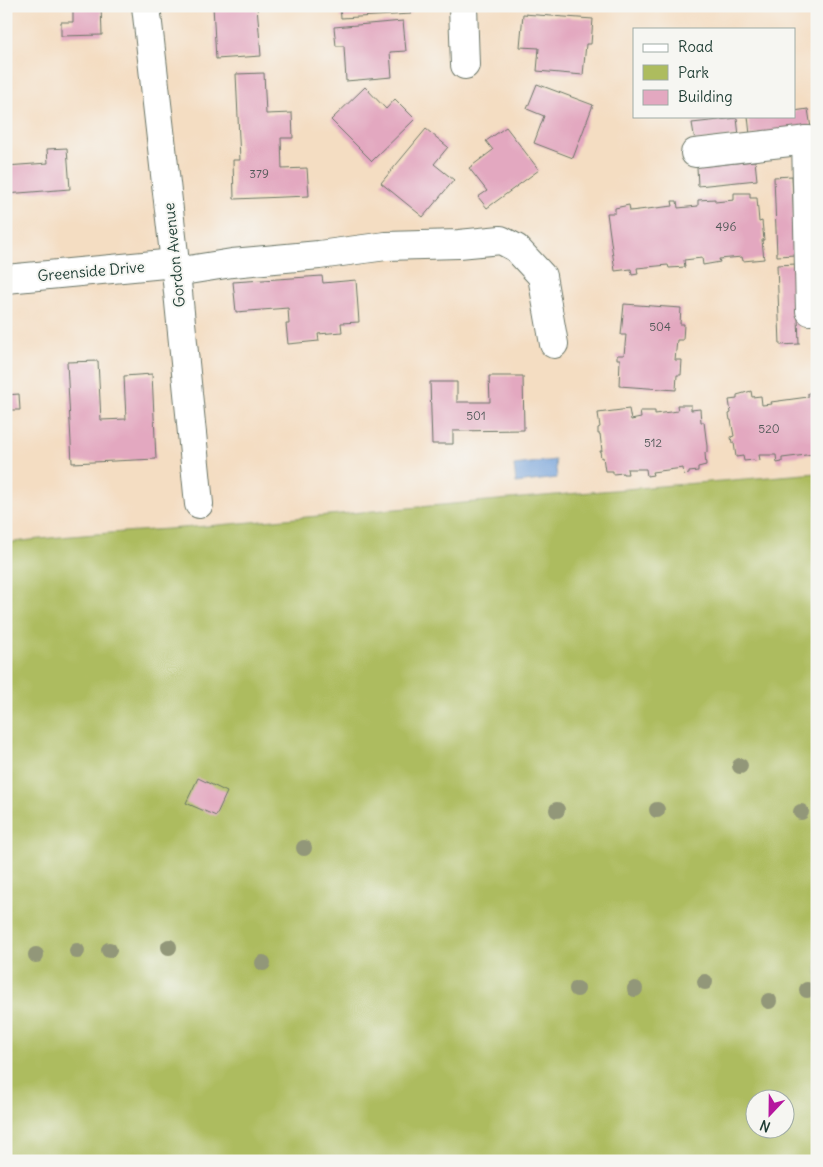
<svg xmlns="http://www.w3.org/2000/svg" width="823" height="1167" font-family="Delius,sans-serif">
<rect width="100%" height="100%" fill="#f6f6f2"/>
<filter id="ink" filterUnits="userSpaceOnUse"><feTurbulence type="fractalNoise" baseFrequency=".02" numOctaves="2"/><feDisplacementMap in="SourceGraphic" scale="10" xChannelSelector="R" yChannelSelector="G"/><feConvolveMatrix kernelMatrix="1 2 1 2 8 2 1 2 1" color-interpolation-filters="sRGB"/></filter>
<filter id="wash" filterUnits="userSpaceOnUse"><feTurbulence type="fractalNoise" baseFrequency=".0096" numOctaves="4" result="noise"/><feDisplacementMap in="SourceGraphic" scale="20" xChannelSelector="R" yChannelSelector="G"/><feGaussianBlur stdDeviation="1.12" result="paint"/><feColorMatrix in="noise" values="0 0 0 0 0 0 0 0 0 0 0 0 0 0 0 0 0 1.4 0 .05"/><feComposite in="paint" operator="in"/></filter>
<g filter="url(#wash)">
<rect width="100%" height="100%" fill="#f4ddc2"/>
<!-- green -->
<path fill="#adbc5e" stroke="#667c49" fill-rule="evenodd" d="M817,473v688h-811v-618c75,-10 150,-12 224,-19 196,-18 391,-35 587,-51zM756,1100h30v30h-30z"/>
<!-- water -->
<path fill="#6f9ed8" stroke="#476e86" d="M555,460l2,18 -41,5 -2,-18z"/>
<g id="blocks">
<!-- building -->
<g fill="#e3a8c0">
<path d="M73,6h28l1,29 -41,1v-14h12z"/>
<path d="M213,6h44l4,50 -45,3z"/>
<path d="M340,6h71v8l-70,4z"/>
<path d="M523,14l70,5 -2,25h-5l-3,31 -46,-4 2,-23 -19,-1z"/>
<path d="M403,21l3,30 -16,1 2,25 -46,4 -2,-35h-8l-2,-19z"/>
<path d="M264,73l2,41 26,-1 1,25h-12l1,31 25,-1 2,28 -75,3 -1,-39h7l-4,-86z"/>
<path d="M537,84l56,21 -20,53 -39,-15 10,-27 -17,-7z"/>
<path d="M365,87l21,22 9,-10 20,20 -43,42 -41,-41z"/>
<path d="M808,109l3,19 -61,7 -2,-19h46v-5z"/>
<path d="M737,118l2,18 -44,5 -3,-18z"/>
<path d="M506,127l33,43 -52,38 -9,-11 9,-6 -18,-23 24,-18 -7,-9z"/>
<path d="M426,129l22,18 -14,17 20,16 -31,37 -42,-34z"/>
<path d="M67,148l3,41 -64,5v-28l42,-3 -1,-14z"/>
<path d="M755,161l2,19 -59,6 -1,-19z"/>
<path d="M792,176l3,79 -18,1 -3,-79z"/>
<path d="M734,193h16v5h7l2,24 3,-1 2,19h-2l2,19 -21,2 -1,-4 -23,2 1,3 -17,3 -1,-7 -18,2 1,7 -16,1 -1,-3 -31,3 1,6 -6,1 -1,-6 -16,2 -8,-58h8v-5l14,-3 1,6 43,-5 -1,-5h5l1,7 20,-2v-6l17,-1v3l19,-2z"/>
<path d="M796,264l3,80 -19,1 -3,-80z"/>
<path d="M322,276l1,7 33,-3 3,42 -18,1 1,9 -24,2 1,7 -31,3 -2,-20h3l-1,-16 -52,4 -3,-30z"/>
<path d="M624,304l57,4 -1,16h4l-1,16h-6l-2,20h7l-1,15h-4l-1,15 -57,-4 1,-27h-3v-4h7l2,-20h-5z"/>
<path d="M98,361l3,59 25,-1 -2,-43 28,-2 4,85 -84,4 -5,-101z"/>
<path d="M489,376h34l1,54 -71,1v13h-21l-2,-62h27v20h33z"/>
<path d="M751,391l1,6 9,-1 1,9 10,-1 -1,-2 37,-5v-4l9,-1v68h-3v-6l-32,4v4l-5,1 -1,-8h-17l1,5 -6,1v-1l-10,1 -1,-5 -7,1 -2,-14h-2l-1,-6 3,-1 -3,-16h-1l-1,-6 2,-1 -2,-13 8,-1v-4z"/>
<path d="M19,394l1,16h-14v-15z"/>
<path d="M677,405h14v5l9,-1 1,13h3l3,24v6l-2,1 1,12 -8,2v4l-9,1v2l-5,1 -1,-7 -31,4 1,3 -6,1 -1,-7h-19l1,5h-5v-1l-10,1v-3h-8l-2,-14 -2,1 -1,-7h2l-2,-17h-2v-6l2,-1 -2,-14 31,-4 2,11 10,-2 -1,-7h15v3l23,-3z"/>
<path d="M198,778l29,14 -11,24 -30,-13z"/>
</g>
</g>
</g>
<g filter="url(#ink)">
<use href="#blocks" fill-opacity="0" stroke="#6a7566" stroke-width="1"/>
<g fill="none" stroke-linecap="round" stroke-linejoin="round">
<defs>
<g id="minor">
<path d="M146,6l30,266 23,232"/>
<path d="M463,6l2,59"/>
<path d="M806,140l4,171"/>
<path d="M695,153l113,-13 9,1"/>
<path d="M176,272l56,-9 87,-8 67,-9 73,-2 42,-4 15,8 26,28 12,68"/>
<path d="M6,279l169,-16"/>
</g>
</defs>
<!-- minor casing -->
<use href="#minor" stroke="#6a7566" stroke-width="30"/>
<!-- minor -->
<use href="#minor" stroke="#fff" stroke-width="28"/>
</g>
<!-- trees -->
<g fill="#929779">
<circle cx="740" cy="766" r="8"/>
<circle cx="557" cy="810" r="8"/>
<circle cx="657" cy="810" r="8"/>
<circle cx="801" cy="812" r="8"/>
<circle cx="304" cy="848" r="8"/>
<circle cx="169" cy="947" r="8"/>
<circle cx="109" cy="950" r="8"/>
<circle cx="77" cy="951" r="8"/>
<circle cx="36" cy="955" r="8"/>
<circle cx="263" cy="963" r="8"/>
<circle cx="705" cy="982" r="8"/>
<circle cx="577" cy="989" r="8"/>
<circle cx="635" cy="989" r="8"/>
<circle cx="807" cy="990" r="8"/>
<circle cx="769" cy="1001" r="8"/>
</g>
</g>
<g text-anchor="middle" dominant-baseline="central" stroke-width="4" stroke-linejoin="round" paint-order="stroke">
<!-- number labels -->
<g font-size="12" fill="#505857">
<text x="259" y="173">379</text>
<text x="726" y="226">496</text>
<text x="660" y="326">504</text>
<text x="476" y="415">501</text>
<text x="769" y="428">520</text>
<text x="653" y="442">512</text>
</g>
<!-- street labels -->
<g font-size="15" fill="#1f3d34" stroke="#f6f6f2">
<text transform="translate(174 255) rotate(-96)">Gordon Avenue</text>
<text transform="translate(91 271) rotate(-5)">Greenside Drive</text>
</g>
</g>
<!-- margin -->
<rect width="823" height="1167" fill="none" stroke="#f6f6f2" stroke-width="25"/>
<!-- legend -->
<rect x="633" y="28" width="162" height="90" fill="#f6f6f2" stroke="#a0aca6"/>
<rect x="643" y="44" width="25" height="8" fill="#ffffff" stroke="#a0aca6"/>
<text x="678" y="52" font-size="15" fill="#1f3d34">Road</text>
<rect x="643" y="65" width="25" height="15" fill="#adbc5e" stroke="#a0aca6"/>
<text x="678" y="78" font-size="15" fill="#1f3d34">Park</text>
<rect x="643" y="90" width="25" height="15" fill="#e3a8c0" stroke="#a0aca6"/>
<text x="678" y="102" font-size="15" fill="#1f3d34">Building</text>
<!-- north arrow -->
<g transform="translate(770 1114) rotate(202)"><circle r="24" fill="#f6f6f2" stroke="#a0aca6"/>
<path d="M0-4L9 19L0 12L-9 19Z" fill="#b5179e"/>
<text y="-8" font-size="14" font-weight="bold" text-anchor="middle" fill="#1f3d34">N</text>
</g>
</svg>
